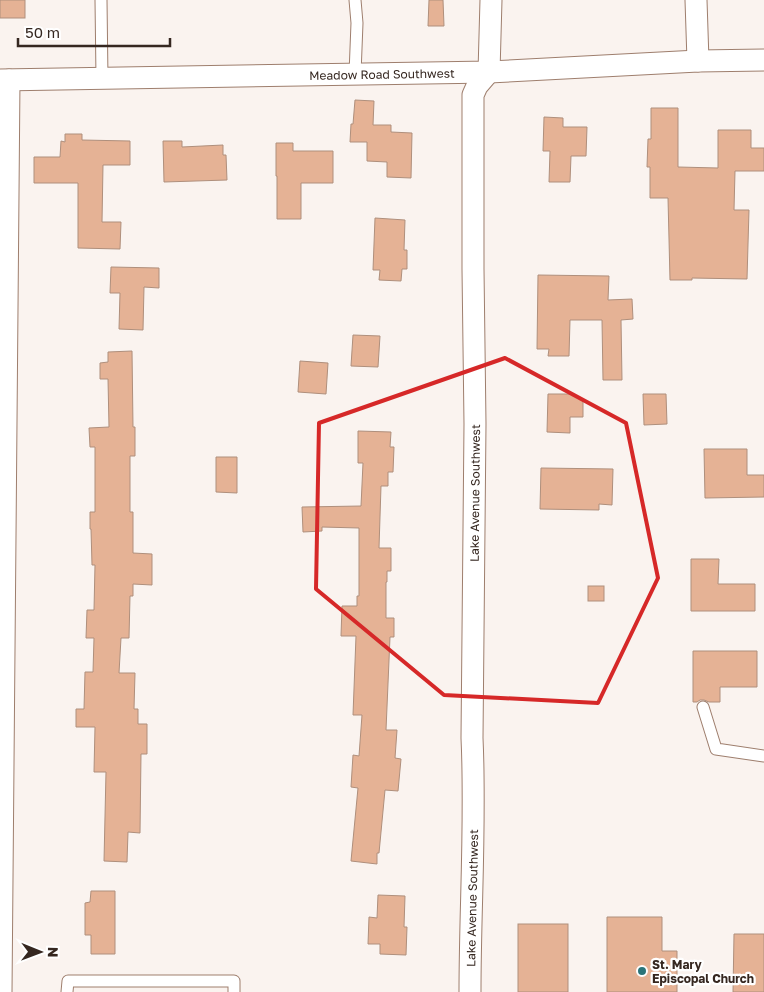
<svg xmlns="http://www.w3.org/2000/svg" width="764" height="992" font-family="'Golos Text',sans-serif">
<rect width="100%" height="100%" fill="#faf3ef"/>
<!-- building -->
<g fill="#e5b295" stroke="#af8f7c">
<rect x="0" y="0" width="25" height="18"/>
<path d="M429,0h14l1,26h-16z"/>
<path d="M355,100l19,1 -1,24h18v7l21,1 -1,45 -24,-1v-15l-20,-1v-19h-17l1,-18h2z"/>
<path d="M651,108h27v59l40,1v-38h33v18h13v23h-29l-1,39h15l-2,69 -55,-1v2h-22l-2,-82h-18v-31h-3l1,-28h3z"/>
<path d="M544,117l19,1v9h24l-1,29h-15l-1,26h-21l1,-31h-7z"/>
<path d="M65,134h17v6l48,1v24h-27l-1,57h19l-1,27 -42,-1v-65h-44v-26h26l1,-16 4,1z"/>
<path d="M163,141h19v6l41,-2v10h3l1,25 -63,2z"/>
<path d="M276,143h17v8h40v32h-32v36h-24v-43h-1z"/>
<path d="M375,218l30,2 -1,30h3v19h-5l-1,12 -22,-1 1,-10h-7z"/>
<path d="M111,267l48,1v20l-15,-1 -1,43 -24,-1 1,-36h-10z"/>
<path d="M538,275l71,1 -1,24 24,-1 1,20 -12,1 1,60h-19l-1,-60h-32l-1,36h-21l1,-7h-12z"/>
<path d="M353,335l27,1 -2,31 -27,-1z"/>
<path d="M132,351l1,76h2v29h-5v56h3v41l19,1v31l-19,-1v12h-3l-1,42h-8l-2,35h16l-1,36h4v15h9v30h-6l-1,79 -12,-1 -1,30 -23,-1 2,-89h-12l1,-45h-19v-18h8l1,-37h8l1,-34h-8l1,-28h7l1,-45h-3l-1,-36h-1v-17h5v-65h-5l-1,-19 20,-1 -1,-48h-8v-16l8,-1v-10z"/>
<path d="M300,361l28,2 -2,31 -28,-2z"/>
<path d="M548,394h23l12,7v16h-13v16l-23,-1z"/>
<path d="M643,394h23l1,30 -23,1z"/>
<path d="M358,431l33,1 -1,15h4l-1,25h-5v14h-7l-2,62h12v23h-4v11h-1v36h8v19h-4l-4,93h11l-2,28 6,1 -3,32 -13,-1 -6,63h-2v11l-26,-3 7,-73 -7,-1 2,-32 6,1 3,-41h-9l3,-79h-15l1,-30h15v-10h2v-68l-37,-1v4l-19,1 -1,-25 59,-1 2,-43h-5z"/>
<path d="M704,449h43v26h17v22l-59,1z"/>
<path d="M216,457h21v36l-21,-1z"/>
<path d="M541,468l72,1 -1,36 -13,-1v6l-59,-1z"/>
<path d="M691,559h28l-1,25h37v27h-64z"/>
<rect x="588" y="586" width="16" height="15"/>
<path d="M693,651h64v36h-37v15h-11l-5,-2h-4l-3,2h-4z"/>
<path d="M91,891h24v63h-24v-19h-6v-32l5,-1z"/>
<path d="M378,895l27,1 -1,31h3l-1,28 -26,-1v-10h-12l1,-27 8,1z"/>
<path d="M607,917h55v34h15v41h-70z"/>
<rect x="518" y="924" width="50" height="68"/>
<path d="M734,934h30v58h-31z"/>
</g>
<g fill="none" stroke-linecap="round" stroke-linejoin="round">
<defs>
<g id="service">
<path d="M101,0l1,78"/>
<path d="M355,0l2,23 -2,51"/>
<path d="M703,707l13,42 48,7"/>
<path d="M67,992l1,-11h166v11"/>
</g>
<g id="minor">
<path d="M696,0l2,61"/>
<path id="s1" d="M0,80l489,-8 209,-11 66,-1"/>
<path d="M1,992l8,-912"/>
<path id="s2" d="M470,992c0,-85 6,-170 2,-254l3,-314 -2,-155v-174l4,-9 12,-14 2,-72"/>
</g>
</defs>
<!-- service casing -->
<use href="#service" stroke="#9e7e6d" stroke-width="13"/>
<!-- minor casing -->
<use href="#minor" stroke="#9e7e6d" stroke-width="23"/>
<!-- service -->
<use href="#service" stroke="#fff" stroke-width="11"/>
<!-- minor -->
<use href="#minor" stroke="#fff" stroke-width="21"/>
</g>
<!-- marked area -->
<path fill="none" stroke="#d62828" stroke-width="4" stroke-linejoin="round" d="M505,358l121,65 32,155 -60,125 -154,-8 -128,-106 3,-166z"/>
<!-- markers -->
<circle fill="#2a7479" stroke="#fff" stroke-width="2" cx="642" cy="971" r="5"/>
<g text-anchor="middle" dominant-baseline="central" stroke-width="4.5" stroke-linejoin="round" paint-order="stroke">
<!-- street labels -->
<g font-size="12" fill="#352720" stroke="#fff">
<text stroke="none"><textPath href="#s1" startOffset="382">Meadow Road Southwest</textPath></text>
<text stroke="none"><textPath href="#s2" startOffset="499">Lake Avenue Southwest</textPath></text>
<text stroke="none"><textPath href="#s2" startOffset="94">Lake Avenue Southwest</textPath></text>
</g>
<!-- poi labels -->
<g font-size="12" font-weight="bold" fill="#352720" stroke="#fff" text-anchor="start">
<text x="652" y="964">St. Mary<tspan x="652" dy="14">Episcopal Church</tspan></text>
</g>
</g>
<!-- north arrow -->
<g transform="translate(40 952) rotate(91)" stroke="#ffffff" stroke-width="4" paint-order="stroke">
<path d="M0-4L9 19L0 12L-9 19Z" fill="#352720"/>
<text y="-8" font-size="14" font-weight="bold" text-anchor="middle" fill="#352720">N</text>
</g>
<!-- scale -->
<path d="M18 38v8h152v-8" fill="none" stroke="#352720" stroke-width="2.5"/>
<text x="25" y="38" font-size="15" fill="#352720" stroke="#ffffff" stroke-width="4" paint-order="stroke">50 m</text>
</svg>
